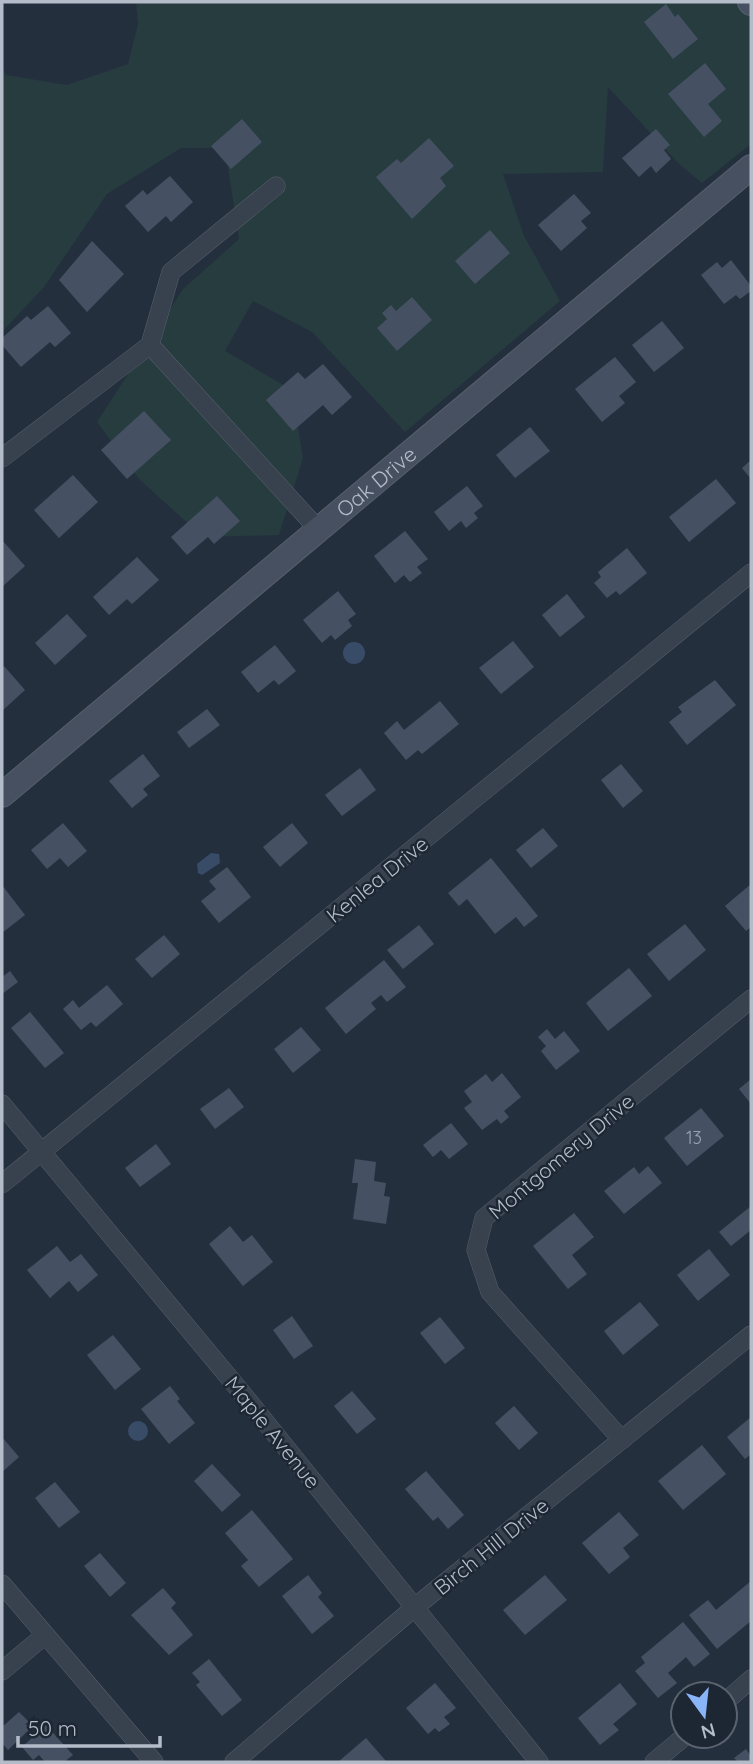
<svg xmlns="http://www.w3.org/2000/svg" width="753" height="1764" font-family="Quicksand,sans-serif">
<rect width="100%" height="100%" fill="#242f3e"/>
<!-- green -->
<path fill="#263c3f" d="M136,2h615v142l-49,39 -24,-20 -70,-76 -5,85 -100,2 21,62 36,65 -155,131 -93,-100 -59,-31 -28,50 67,39 11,68 -24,77 -76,2 -64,-58 -42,-57 86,-133 56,-50 -14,-91h-44l-74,46 -63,93 -42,45v-265l4,8 61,10 61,-21 10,-40z"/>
<!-- water -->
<g fill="#394c67">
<circle cx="354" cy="653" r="11"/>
<path d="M211,853l8,1 1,9 -18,12 -4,-2 -1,-9z"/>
<circle cx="138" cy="1431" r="10"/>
</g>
<!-- building -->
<g fill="#455162">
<path d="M666,4l9,13 3,-3 20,25 -25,20 -29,-37z"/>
<path d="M705,63l21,26 -18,15 14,17 -18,16 -36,-43z"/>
<path d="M242,119l20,23 -31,27 -20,-23z"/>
<path d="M656,129l14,16 -6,5 7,9 -15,14 -5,-7 -12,11 -17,-19z"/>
<path d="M429,138l25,28 -14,12 6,8 -34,33 -36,-42 21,-18 4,4z"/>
<path d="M170,176l23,26 -22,20 -5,-6 -18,16 -23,-26 18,-16 4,5z"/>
<path d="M574,194l17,19 -10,8 6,7 -26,23 -23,-26z"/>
<path d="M490,230l20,23 -35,31 -20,-23z"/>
<path d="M92,241l32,33 -37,38 -28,-32z"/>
<path d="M731,260l20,26v5l-11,8 -4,-4 -12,9 -23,-29 16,-13 5,6z"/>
<path d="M412,297l20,23 -35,31 -20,-23 10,-9 -5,-6 9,-8 5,6z"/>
<path d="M48,306l23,27 -16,14 -5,-5 -29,25 -19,-22v-7l25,-22 4,4z"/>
<path d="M662,321l22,27 -30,24 -22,-27z"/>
<path d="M615,357l21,25 -17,14 6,7 -23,19 -27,-33z"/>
<path d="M323,364l29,33 -20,18 -9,-10 -30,26 -27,-31 32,-28 7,7z"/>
<path d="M144,411l27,29 -44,39 -26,-29z"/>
<path d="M530,427l20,24 -35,27 -19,-23z"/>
<path d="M751,460v19l-9,-11z"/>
<path d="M73,475l25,27 -39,36 -25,-28z"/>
<path d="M716,479l20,24 -47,39 -20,-25z"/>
<path d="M467,486l16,20 -9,7 4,5 -12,10 -5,-7 -12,10 -15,-19z"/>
<path d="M217,496l23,25 -26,23 -6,-7 -21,18 -16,-18z"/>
<path d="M405,531l23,28 -11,8 5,6 -12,9 -6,-7 -9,8 -21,-27z"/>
<path d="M2,540l23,26 -23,21z"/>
<path d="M627,548l20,25 -27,22 -4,-4 -9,7 -13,-15 7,-6 -3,-5z"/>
<path d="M137,557l22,23 -27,24 -5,-5 -18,16 -16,-18z"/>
<path d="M338,591l18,23 -8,6 4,6 -17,14 -4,-5 -9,8 -19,-23z"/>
<path d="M567,594l18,23 -25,20 -18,-22z"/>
<path d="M67,614l20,22 -32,29 -20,-22z"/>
<path d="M513,641l21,26 -33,27 -22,-26z"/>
<path d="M275,645l21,26 -17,14 -5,-5 -16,13 -17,-21z"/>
<path d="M4,666l21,24 -23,21v-43z"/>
<path d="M715,680l21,25 -49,40 -18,-23 13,-10 -4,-5z"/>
<path d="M440,701l19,23 -37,30 -4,-4 -12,10 -22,-27 13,-12 7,9z"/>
<path d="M207,709l13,16 -31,23 -12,-16z"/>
<path d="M143,754l17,22 -17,13 5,6 -16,13 -23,-27z"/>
<path d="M621,764l22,27 -20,17 -22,-28z"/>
<path d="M360,768l16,22 -34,26 -17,-21z"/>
<path d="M63,823l24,28 -19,16 -8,-9 -13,11 -16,-19z"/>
<path d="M292,823l16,20 -28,24 -17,-20z"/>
<path d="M543,828l15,18 -27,22 -15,-18z"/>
<path d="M491,858l47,58 -14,11 -8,-10 -21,17 -28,-35 -8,7 -11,-13z"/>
<path d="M227,867l24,30 -32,26 -18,-22 15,-12 -7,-8z"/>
<path d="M751,884v43l-5,4 -21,-25z"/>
<path d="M2,885l23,30 -23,18z"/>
<path d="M685,924l21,26 -37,31 -22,-27z"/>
<path d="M419,925l15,19 -31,25 -16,-19z"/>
<path d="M164,935l16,19 -28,24 -17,-19z"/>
<path d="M384,960l22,27 -19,15 -6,-7 -10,8 5,6 -30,25 -21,-26z"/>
<path d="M629,968l23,28 -44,35 -22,-28z"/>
<path d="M10,971l8,11 -16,12v-17z"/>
<path d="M107,985l16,19 -27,23 -5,-5 -10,8 -18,-21 10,-9 6,8z"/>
<path d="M30,1012l34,41 -19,15 -34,-40z"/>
<path d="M301,1027l20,23 -28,23 -19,-24z"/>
<path d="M547,1029l8,10 9,-8 16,20 -24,19 -15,-19 5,-5 -8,-9z"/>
<path d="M502,1073l19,24 -17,14 5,6 -8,7 -4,-5 -15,11 -18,-22 8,-6 -8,-11 22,-17 6,8z"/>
<path d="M751,1079v25l-12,-15z"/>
<path d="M229,1088l15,19 -29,22 -15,-20z"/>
<path d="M701,1108l23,28 -37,30 -23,-28z"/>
<path d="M451,1123l17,21 -19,15 -8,-9 -8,7 -10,-12z"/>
<path d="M156,1144l15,20 -31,23 -15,-19z"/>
<path d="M355,1159l21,3 -2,19 12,2 -2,13 6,1 -4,27 -33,-5 5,-36h-6z"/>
<path d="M648,1166l14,17 -38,31 -20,-23 30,-24 5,7z"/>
<path d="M751,1206v24l-20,16 -12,-14z"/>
<path d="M574,1213l20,24 -22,18 15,19 -19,15 -35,-43z"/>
<path d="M230,1226l13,16 9,-7 21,27 -30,24 -34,-42z"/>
<path d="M57,1246l13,16 11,-8 17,21 -20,17 -9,-11 -19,17 -23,-28z"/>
<path d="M709,1249l21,26 -32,26 -21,-26z"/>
<path d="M640,1302l19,23 -36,30 -19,-24z"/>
<path d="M292,1316l21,30 -19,13 -21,-29z"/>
<path d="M440,1317l25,31 -20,16 -25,-31z"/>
<path d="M113,1335l28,34 -26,21 -28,-35z"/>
<path d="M170,1386l10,13 -3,2 18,22 -26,21 -28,-35z"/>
<path d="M352,1391l24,28 -19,15 -23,-28z"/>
<path d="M514,1406l24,27 -19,17 -24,-27z"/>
<path d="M751,1417v37l-6,5 -18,-22z"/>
<path d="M2,1437l17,20 -17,15z"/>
<path d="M702,1445l24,29 -43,36 -25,-29z"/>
<path d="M212,1464l29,31 -19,17 -28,-31z"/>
<path d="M426,1471l38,44 -16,14 -10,-12 -5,4 -28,-32z"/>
<path d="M55,1482l25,30 -21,16 -24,-30z"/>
<path d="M252,1510l41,49 -34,28 -18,-21 7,-6 -23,-27z"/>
<path d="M619,1512l20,23 -16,13 7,9 -21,17 -27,-31z"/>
<path d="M100,1553l26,30 -16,14 -26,-31z"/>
<path d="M308,1575l14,18 -4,4 16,19 -22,18 -30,-38z"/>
<path d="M545,1575l22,25 -42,35 -22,-25z"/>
<path d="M751,1581v40l-34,28 -28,-34 19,-15 8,10z"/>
<path d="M163,1588l13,15 -5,5 22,27 -24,20 -38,-40z"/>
<path d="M683,1622l27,32 -16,13 -8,-10 -18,16 9,10 -19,15 -23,-27 10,-8 -4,-6z"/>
<path d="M209,1659l33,41 -20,16 -26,-31 4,-3 -8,-9z"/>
<path d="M435,1683l21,25 -12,9 6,7 -11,8 -4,-4 -7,6 -22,-26z"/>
<path d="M620,1683l17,21 -24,20 6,6 -19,15 -22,-27z"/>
<path d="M19,1712l14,14 -25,24 -6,-7v-16z"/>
<path d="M46,1725l27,30 -9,7h-19l-6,-7 -6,5 -11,-13z"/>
<path d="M366,1738l20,23 -48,1z"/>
<path d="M746,1749l5,7v6h-13l-4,-4z"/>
</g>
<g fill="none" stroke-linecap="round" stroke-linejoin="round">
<defs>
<g id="street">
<path d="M150,345l167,183"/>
<path d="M2,458l148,-113 21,-73 105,-86"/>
<path d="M2,1104l244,294 293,364"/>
<path d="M2,1184l749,-611"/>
<path d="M622,1440l-132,-148 -14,-42 8,-32 267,-219"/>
<path d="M2,1584l152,178"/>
<path d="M2,1671l43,-36"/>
<path d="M725,1702l26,-23"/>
<path d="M234,1762l181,-155 336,-272"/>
<path d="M654,1762l31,-26"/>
</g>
<g id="secondary">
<path d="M750,2l1,1"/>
<path id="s1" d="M2,795l749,-628"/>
</g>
</defs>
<!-- street casing -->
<use href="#street" stroke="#565f6c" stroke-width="19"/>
<!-- secondary casing -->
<use href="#secondary" stroke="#565f6c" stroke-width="26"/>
<!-- street -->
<use href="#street" stroke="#38414e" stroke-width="18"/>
<!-- secondary -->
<use href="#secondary" stroke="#465061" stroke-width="24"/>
</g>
<g text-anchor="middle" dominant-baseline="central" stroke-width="5" stroke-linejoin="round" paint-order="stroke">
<!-- number labels -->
<g font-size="18" fill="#98a1af">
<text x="694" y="1137">13</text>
</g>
<!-- street labels -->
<g font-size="21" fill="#b4bcc9" stroke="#1d2633">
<text stroke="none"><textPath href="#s1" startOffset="488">Oak Drive</textPath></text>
<text transform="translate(377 879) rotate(-39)">Kenlea Drive</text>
<text transform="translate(561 1156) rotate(-40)">Montgomery Drive</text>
<text transform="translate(273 1432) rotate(51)">Maple Avenue</text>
<text transform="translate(491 1546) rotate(-39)">Birch Hill Drive</text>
</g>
</g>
<!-- border -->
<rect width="753" height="1764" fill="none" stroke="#b4bcc9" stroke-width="7"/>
<!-- north arrow -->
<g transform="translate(704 1715) rotate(165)"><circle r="33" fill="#1d2633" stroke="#59626f" stroke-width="2"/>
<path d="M0-5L12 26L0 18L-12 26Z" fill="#8ab4f8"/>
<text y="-10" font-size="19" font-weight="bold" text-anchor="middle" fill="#b4bcc9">N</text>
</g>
<!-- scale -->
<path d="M18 1736v10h142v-10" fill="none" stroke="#b4bcc9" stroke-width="3.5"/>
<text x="28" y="1736" font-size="21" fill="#b4bcc9" stroke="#1d2633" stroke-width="5" paint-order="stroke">50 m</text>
</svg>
